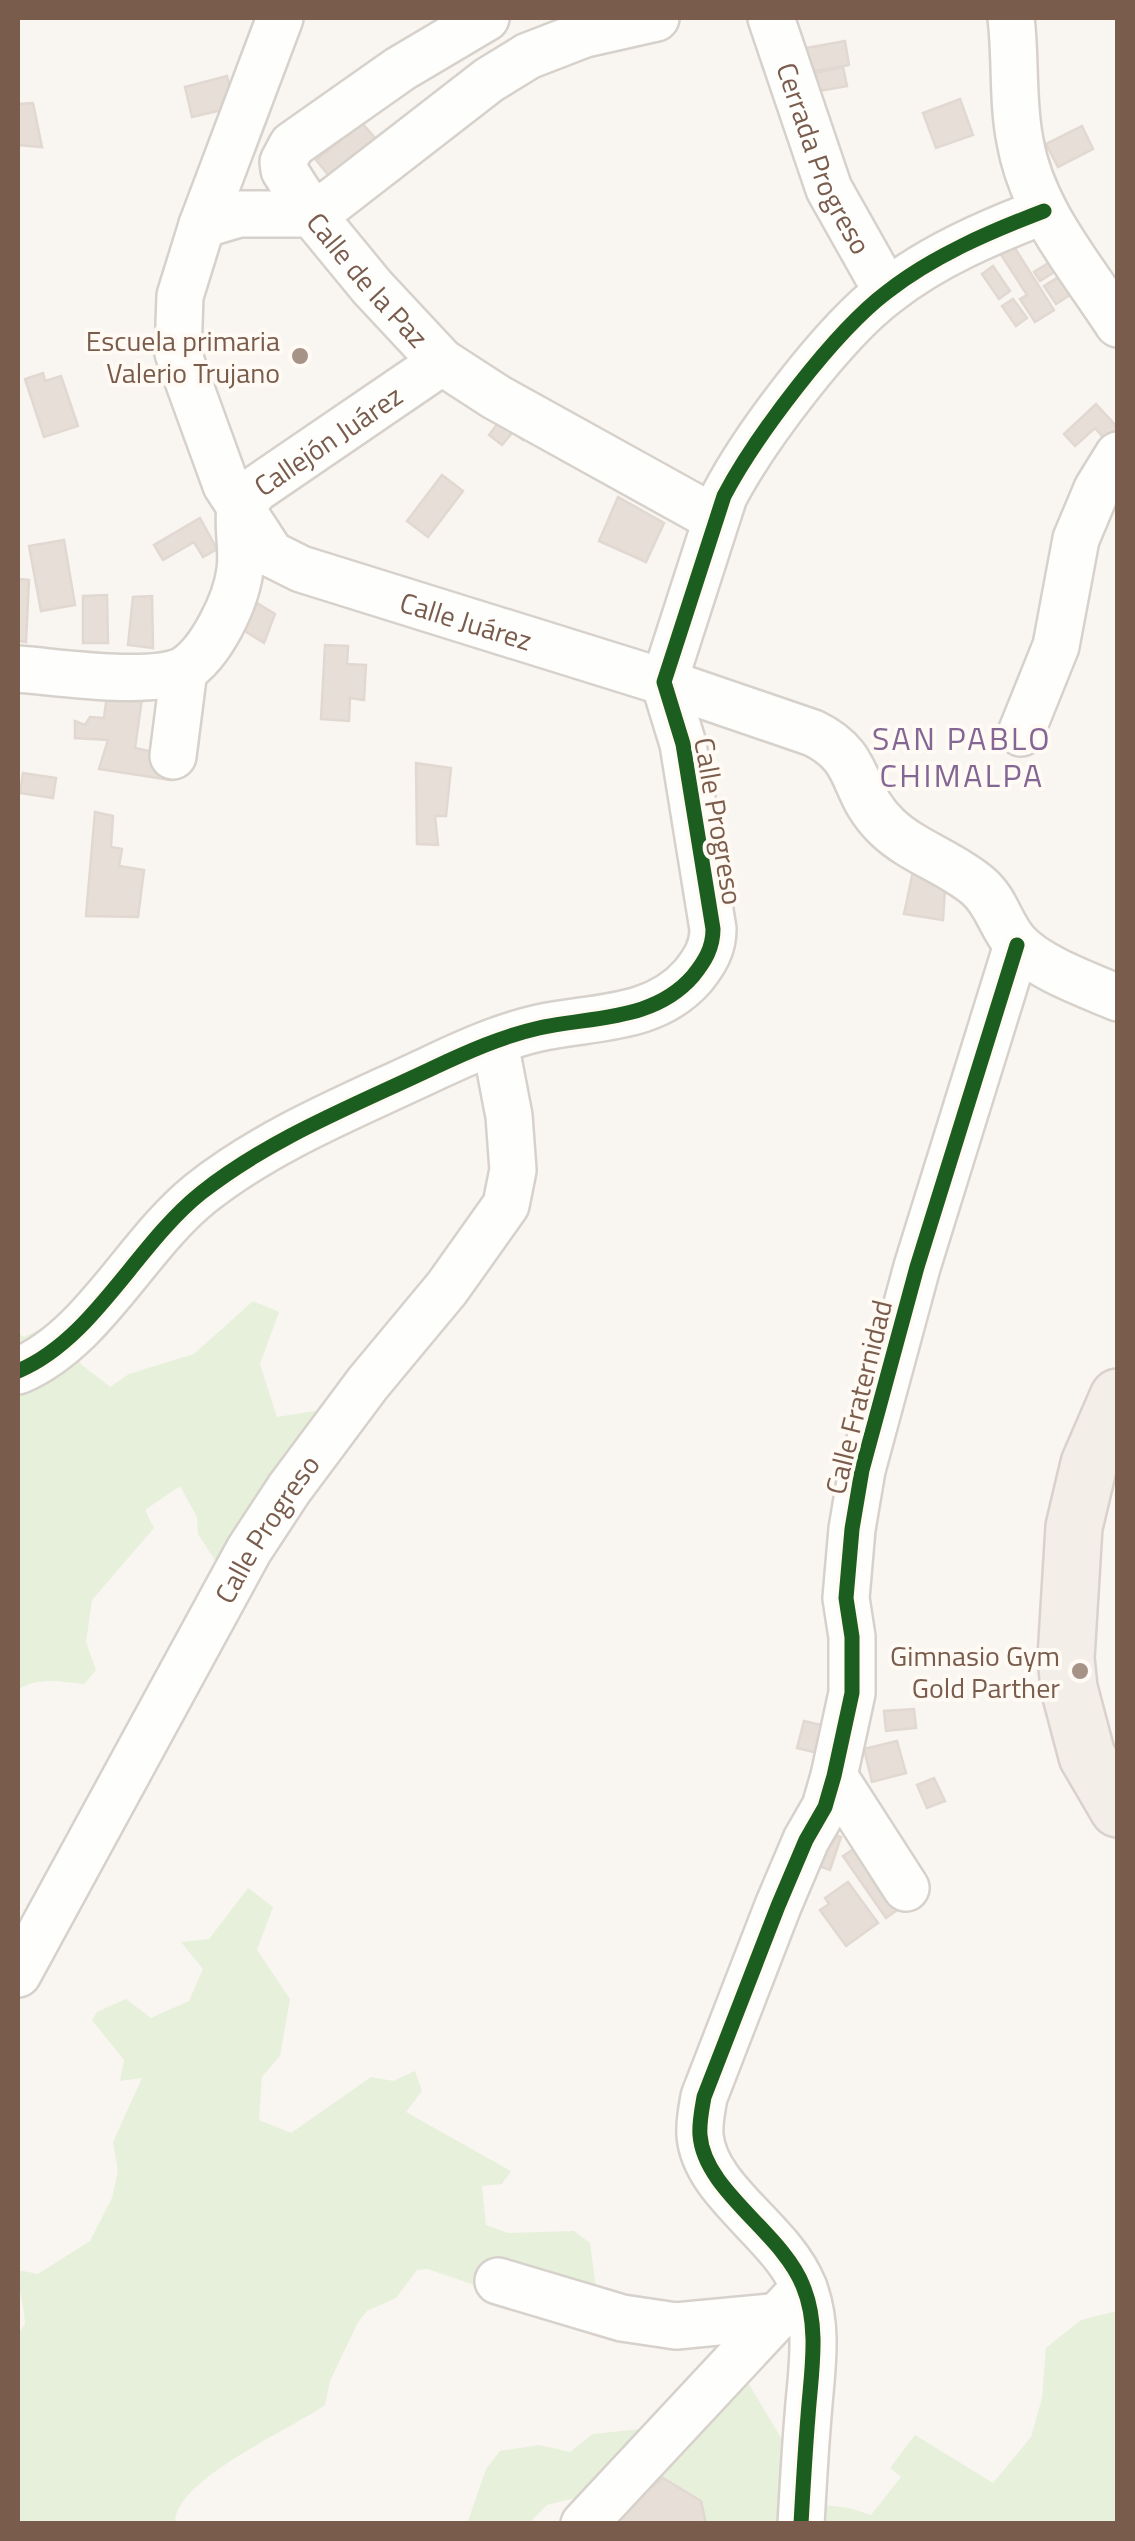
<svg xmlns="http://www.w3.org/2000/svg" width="1135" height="2541" font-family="'Titillium Web',sans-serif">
<rect width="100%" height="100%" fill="#f9f5f0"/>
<!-- green -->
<g fill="#e7f0db">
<path d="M253,1301l26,11 -19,52 17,53 38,-6 1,10 -96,147 -22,-34 -1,-17 -17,-31 -35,24 9,18 -62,72 -6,42 10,28 -12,14c-22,-2 -47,-8 -66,6v-357l6,4 24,-12 34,40 28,22 19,-13 65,-20z"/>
<path d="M248,1888l25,19 -16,43 33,49 -10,57 -18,21 -3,43 32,13 80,-56 22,4 22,-10 7,20 -16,21 105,59 -9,13 -20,2 4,39 22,8 66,-2 16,12 9,67 -105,-18 -66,-23 -11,1 -21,28 -29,13 -9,11 -28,59 -5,24c-35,25 -150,74 -150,118l-157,1v-190l7,-10c-1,-19 -7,-35 -7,-54l20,4 52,-33 22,-43 6,-27 -5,-29 29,-64 -22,3 4,-21 -32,-40 5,-8 29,-13 25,19 38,-17 14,-32 -22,-27 28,-3z"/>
<path d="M1117,2311v212h-477l-54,-28 -39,10 -18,18 -62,1 19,-55 14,-18 39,-6 31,7 23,-18 48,-5 103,-53 43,72 -6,32 2,20 66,8 22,7 30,-38 -11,-9 25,-33 78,48 38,-46 11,-39 4,-50 35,-28z"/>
</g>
<!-- building -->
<g fill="#e6ded7" stroke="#e2d8d2" stroke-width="2.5">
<path d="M845,41l4,24 -39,7 -4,-24z"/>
<path d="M843,67l4,19 -28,5 -4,-18z"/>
<path d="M227,76l8,31 -43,10 -7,-30z"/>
<path d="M960,99l13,36 -37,13 -13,-35z"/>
<path d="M33,103l9,44 -24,-2v-41z"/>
<path d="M362,123l26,30 -49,35 -23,-28z"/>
<path d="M1082,126l11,23 -35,18 -12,-23z"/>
<path d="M1011,242l43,68 -19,12 -15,-23 7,-4 -29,-45z"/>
<path d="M1066,252l21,32 -31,20 -12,-18 21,-13 -3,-6 -22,14 -6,-9z"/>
<path d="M993,266l17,25 -11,8 -17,-25z"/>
<path d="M1013,299l14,19 -11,8 -14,-20z"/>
<path d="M43,373l2,8 16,-5 17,50 -34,11 -19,-58z"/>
<path d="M1096,404l22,24v5l-11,9 -12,-14 -20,18 -11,-12z"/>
<path d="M505,414l32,8 -14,18 -10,-8 -11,13 -13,-10z"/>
<path d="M442,475l21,16 -35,46 -21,-16z"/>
<path d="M618,497l46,26 -18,39 -47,-21z"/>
<path d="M200,518l17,31 -14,8 -9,-15 -31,18 -9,-15z"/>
<path d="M64,540l11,65 -34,6 -12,-65z"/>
<path d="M18,579l11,1 -3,62 -8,-1z"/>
<path d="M107,595l1,48h-25v-47z"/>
<path d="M152,596l1,52 -25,-3 5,-48z"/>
<path d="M252,600l23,14 -11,29 -26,-16z"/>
<path d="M325,645l23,1 -1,18 19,1 -2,35 -14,-2 -1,23 -28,-2z"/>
<path d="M145,677l-10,71 38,8 -2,24 -72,-11 9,-29 -33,-2v-17l10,4 5,-8 14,1 5,-38z"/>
<path d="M416,763l35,5 -5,48h-11l3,29 -21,-1z"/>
<path d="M23,773l33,5 -3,20 -33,-5z"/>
<path d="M95,812l18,4 -2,31 11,2 -3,17 25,4 -6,47 -52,-1z"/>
<path d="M915,862l31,11 -3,47 -39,-6z"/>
<path d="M914,1709l2,19 -30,3 -2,-20z"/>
<path d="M804,1721l29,7 -7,27 -29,-7z"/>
<path d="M897,1741l9,32 -34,9 -8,-33z"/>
<path d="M934,1778l11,23 -18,7 -10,-23z"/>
<path d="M827,1832l14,5 -11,33 -14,-5z"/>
<path d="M870,1838l43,61 -27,19 -43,-62z"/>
<path d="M848,1882l30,41 -32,23 -26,-36 9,-6 -4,-6z"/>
<path d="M663,2478l38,23 5,23h-103z"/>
</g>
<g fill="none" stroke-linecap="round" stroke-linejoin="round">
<defs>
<g id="minor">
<path id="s1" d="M280,18l-78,207 -22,71 -2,57 48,132 45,69 30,15 363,113 149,51c52,25 36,58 74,94 26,25 63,35 91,59 19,16 22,39 38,57 21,24 72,42 102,55"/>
<path id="s2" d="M656,18l-71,16 -57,22 -39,24 -156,121 -21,13 60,73 70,75 54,35 220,122"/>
<path id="s3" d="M771,18l58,171 58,103"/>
<path d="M1011,18c5,40 1,83 9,123 12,70 60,124 98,183"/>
<path d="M312,214l-28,-44 -1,-8 9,-17 108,-76 86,-51"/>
<path d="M202,225l37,-11h73"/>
<path d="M18,669c41,3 130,17 166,1"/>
<path d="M1021,733l35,-87 20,-107 21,-50 21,-34"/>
<path id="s4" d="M173,756l11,-86c27,-17 52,-68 56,-100 3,-21 -3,-42 0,-63l16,-18 186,-127"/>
<path d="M18,1371c76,-32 118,-126 183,-178 70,-55 152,-87 232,-125 34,-16 70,-32 106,-40 55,-12 115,-7 154,-52 12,-15 20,-28 20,-47l-30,-185 -19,-62 60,-186c31,-59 110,-164 163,-204 46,-36 102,-60 157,-81"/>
<path d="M834,1776l72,112"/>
<path id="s5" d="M18,1974l231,-424 40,-61 79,-106 79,-95 59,-83 7,-35 -4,-54 -14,-73"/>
<path d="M498,2281l124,37 54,8 104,-10"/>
<path d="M584,2524l220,-236"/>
<path d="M801,2524c2,-36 4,-72 7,-108 3,-43 12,-89 -5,-130 -21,-54 -99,-95 -103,-151 -1,-13 2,-26 4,-38l74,-191 28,-66 19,-33 9,-31 18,-83v-56l-6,-39 6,-69 10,-59 55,-203 100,-322"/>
</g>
<path id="major" d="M1118,1397l-29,67 -15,63 -8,131 3,30 18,68 31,53"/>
</defs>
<!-- minor casing -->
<use href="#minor" stroke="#d7d1cb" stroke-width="50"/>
<!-- major casing -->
<use href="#major" stroke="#dad1cc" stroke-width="60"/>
<!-- minor -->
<use href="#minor" stroke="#fefefd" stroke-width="45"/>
<!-- major -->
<use href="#major" stroke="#f3eee8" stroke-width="55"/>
<defs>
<g id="cycleway">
<path d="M18,1371c76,-32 118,-126 183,-178 70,-55 152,-87 232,-125 34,-16 70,-32 106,-40 55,-12 115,-7 154,-52 12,-15 20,-28 20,-47l-30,-185 -19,-62 60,-186c31,-59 110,-164 163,-204 46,-36 102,-60 157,-81"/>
<path d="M801,2524c2,-36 4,-72 7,-108 3,-43 12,-89 -5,-130 -21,-54 -99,-95 -103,-151 -1,-13 2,-26 4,-38l74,-191 28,-66 19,-33 9,-31 18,-83v-56l-6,-39 6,-69 10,-59 55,-203 100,-322"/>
</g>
</defs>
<!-- cycleway casing -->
<use href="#cycleway" stroke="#fffaf3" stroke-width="21"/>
<!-- cycleway -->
<use href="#cycleway" stroke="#1b5e20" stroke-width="15"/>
</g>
<!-- markers -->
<g fill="#a69286" stroke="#fffaf3" stroke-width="4">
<circle cx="300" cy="356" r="10"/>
<circle cx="1080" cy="1671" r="10"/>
</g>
<g text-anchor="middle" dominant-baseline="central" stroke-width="8" stroke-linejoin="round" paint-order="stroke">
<!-- street labels -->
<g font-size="28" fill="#7a5c4d" stroke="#fffaf3">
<text stroke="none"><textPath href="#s3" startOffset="150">Cerrada Progreso</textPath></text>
<text stroke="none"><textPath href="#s2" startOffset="488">Calle de la Paz</textPath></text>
<text stroke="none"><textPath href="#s4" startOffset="378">Callejón Juárez</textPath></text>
<text stroke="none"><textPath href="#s1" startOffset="782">Calle Juárez</textPath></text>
<text transform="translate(719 821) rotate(80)">Calle Progreso</text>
<text transform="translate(858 1397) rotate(-76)">Calle Fraternidad</text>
<text stroke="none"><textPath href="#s5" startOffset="510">Calle Progreso</textPath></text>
</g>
<!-- poi labels -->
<g font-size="28" fill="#7a5c4d" stroke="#fffaf3" text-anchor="end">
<text x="280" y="340">Escuela primaria<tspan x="280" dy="32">Valerio Trujano</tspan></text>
<text x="1060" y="1655">Gimnasio Gym<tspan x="1060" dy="32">Gold Parther</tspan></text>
</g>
<!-- quarter labels -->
<g font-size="32" letter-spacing="2.5" fill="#846695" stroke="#fffaf3">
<text x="962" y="738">SAN PABLO<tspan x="962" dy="37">CHIMALPA</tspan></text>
</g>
</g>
<!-- border -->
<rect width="1135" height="2541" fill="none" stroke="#7a5c4d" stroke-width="40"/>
</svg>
